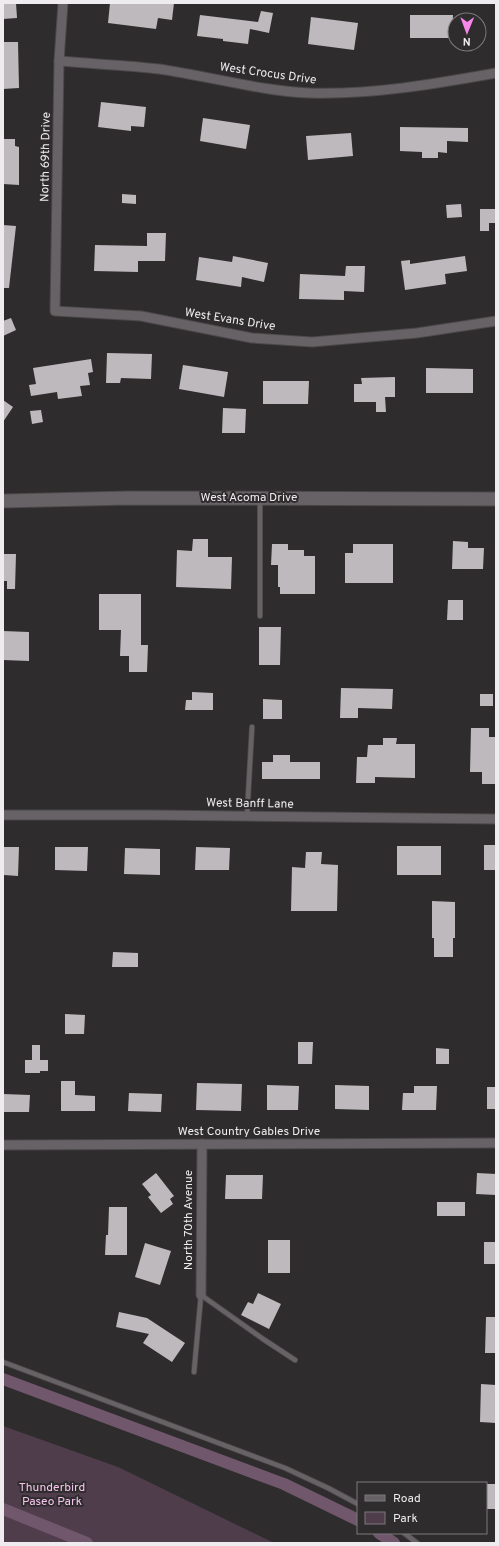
<svg xmlns="http://www.w3.org/2000/svg" width="499" height="1546" font-family="Overpass,sans-serif">
<rect width="100%" height="100%" fill="#2f2c2e"/>
<!-- green -->
<path fill="#503d4c" d="M3,1426l115,41 156,76h-271z"/>
<g fill="none" stroke-linecap="round" stroke-linejoin="round">
<!-- canal -->
<g stroke="#71576c" stroke-width="12">
<path d="M3,1379l281,105 74,36"/>
<path d="M3,1509l84,34"/>
<path d="M379,1533l15,10"/>
</g>
</g>
<!-- building -->
<g fill="#bdb9bc">
<path d="M3,3h13l1,15 -14,1z"/>
<path d="M110,3h64l-2,17 -14,-2 -2,11 -48,-6z"/>
<path d="M261,11l12,2 -4,20 -19,-4 -2,15 -25,-3v-2l-26,-3 3,-21 58,7z"/>
<path d="M410,15h43l-1,23h-42z"/>
<path d="M311,17l47,6 -4,27 -46,-6z"/>
<path d="M3,42h15l1,46 -16,1z"/>
<path d="M101,102l45,5 -2,20 -13,-1v5l-33,-4z"/>
<path d="M203,118l47,7 -4,24 -46,-8z"/>
<path d="M400,127l68,1v14l-21,-1v12l-9,-1v6h-16v-6l-22,-1z"/>
<path d="M351,133l2,23 -45,4 -2,-24z"/>
<path d="M3,139h12v7l4,1v38l-16,-1z"/>
<path d="M122,194l14,1v9l-14,-1z"/>
<path d="M461,204l1,13 -15,1 -1,-13z"/>
<path d="M480,209h16v14h-7v8h-9z"/>
<path d="M3,225l13,1 -7,62h-6z"/>
<path d="M147,233h19l-1,28h-27v11l-44,-1 1,-26 52,1z"/>
<path d="M233,256l35,7 -4,19 -22,-5 -1,10 -45,-7 3,-23 33,5z"/>
<path d="M465,256l2,15 -22,3 1,10 -41,6 -4,-29 9,-1v4z"/>
<path d="M346,266h19l-1,26 -20,-1v9l-45,-1 1,-25 45,2z"/>
<path d="M11,318l5,12 -13,6v-15z"/>
<path d="M107,353l45,1 -1,25 -30,-1 -1,5h-14z"/>
<path d="M91,359l2,13 -5,1 2,12 -10,1 2,10 -24,3 -1,-7 -26,4 -2,-11 7,-1 -3,-16z"/>
<path d="M183,365l45,7 -4,25 -45,-8z"/>
<path d="M426,368l47,1v24h-47z"/>
<path d="M395,377v20h-10l1,15h-10v-10h-22v-18h8l-1,-6z"/>
<path d="M263,381h46l-1,23h-45z"/>
<path d="M3,400l10,7 -10,15z"/>
<path d="M223,408l23,1 -1,24h-23z"/>
<path d="M41,410l2,12 -11,2 -2,-13z"/>
<path d="M193,539h15v18h24l-1,32 -55,-2 1,-37 15,1z"/>
<path d="M453,541l15,1v6h16l-1,21h-31z"/>
<path d="M272,544h16v6h16v6h11v38h-35v-7h-2v-22h-7z"/>
<path d="M353,544h40v39h-48v-30h8z"/>
<path d="M3,554h13l-1,35h-8v-8h-4z"/>
<path d="M99,594h42v51h7l-1,27h-18v-16h-9l1,-26h-22z"/>
<path d="M448,600h15v20h-16z"/>
<path d="M259,627h22l-1,38h-21z"/>
<path d="M3,631l26,1v29l-26,-1z"/>
<path d="M341,688l52,1 -1,20 -34,-1v10h-18z"/>
<path d="M192,692l21,1v17h-28l1,-10h6z"/>
<rect x="480" y="694" width="13" height="12"/>
<path d="M263,699l19,1v19h-19z"/>
<path d="M471,728h18v9h7v47h-14v-12h-12z"/>
<path d="M383,738h14l-1,6h19v34l-40,-1v6h-19l1,-26h10l1,-12h15z"/>
<path d="M273,755h17v7h30v17h-58v-17h11z"/>
<rect x="484" y="845" width="12" height="25"/>
<rect x="397" y="846" width="44" height="29"/>
<path d="M3,847h16l-1,29 -14,-1v-7h-1z"/>
<path d="M55,847h33l-1,24 -32,-1z"/>
<path d="M196,847l34,1 -1,22h-34z"/>
<path d="M125,848l35,1v26l-36,-1z"/>
<path d="M306,852h16l-1,12 17,1 -1,46h-46l1,-44 13,1z"/>
<path d="M432,901l23,1v36h-2v19h-19v-19h-2z"/>
<path d="M113,952l25,1v14h-26z"/>
<path d="M65,1014l20,1 -1,19h-19z"/>
<path d="M298,1042h15l-1,22h-14z"/>
<path d="M32,1045h8v15h8v11h-8v2h-15v-13h7z"/>
<path d="M436,1048l13,1v15h-13z"/>
<path d="M61,1081h14v14l20,1v15h-34z"/>
<path d="M197,1083l45,1 -1,27 -45,-1z"/>
<path d="M267,1085l32,1 -1,24h-31z"/>
<path d="M335,1085l34,1v24l-34,-1z"/>
<path d="M414,1086h23l-1,24h-34l1,-17h11z"/>
<rect x="487" y="1087" width="9" height="22"/>
<path d="M129,1093l33,1 -1,18 -33,-1z"/>
<path d="M3,1094l27,1 -1,17h-26z"/>
<path d="M156,1173l18,23 -4,3 3,5 -12,9 -13,-16 3,-2 -9,-11z"/>
<path d="M477,1173l19,1v21l-20,-1z"/>
<path d="M226,1175h37l-1,24h-37z"/>
<rect x="437" y="1202" width="28" height="14"/>
<path d="M109,1207h18v48h-22l1,-20h2z"/>
<rect x="268" y="1240" width="22" height="33"/>
<rect x="484" y="1242" width="12" height="22"/>
<path d="M145,1243l26,8 -11,34 -25,-8z"/>
<path d="M258,1293l23,11 -12,25 -28,-14 7,-13 5,2z"/>
<path d="M119,1312l28,6 38,25 -13,19 -29,-19 6,-9 -33,-7z"/>
<path d="M486,1317h10v36h-11z"/>
<path d="M481,1384l15,1v38l-16,-1z"/>
<rect x="486" y="1484" width="9" height="25"/>
</g>
<g fill="none" stroke-linecap="round" stroke-linejoin="round">
<defs>
<g id="lane">
<path d="M260,616v-116"/>
<path d="M247,816l5,-89"/>
<path d="M201,1295l62,44 32,21"/>
<path d="M3,1362l282,106 43,20 30,16"/>
<path d="M194,1372l7,-77"/>
<path d="M404,1533l13,10"/>
</g>
<g id="street">
<path d="M63,3l-4,58 -4,250 86,5 111,22 60,4 105,-9 79,-12"/>
<path d="M59,61c34,3 67,4 100,8 49,7 102,22 150,24 63,2 125,-9 187,-20"/>
<path d="M3,815h149l344,4"/>
<path d="M3,1145l493,-2"/>
<path d="M201,1295l1,-151"/>
</g>
<path id="secondary" d="M3,501l125,-3 368,1"/>
</defs>
<!-- lane casing -->
<use href="#lane" stroke="#4b484a" stroke-width="6"/>
<!-- street casing -->
<use href="#street" stroke="#4b484a" stroke-width="11"/>
<!-- secondary casing -->
<use href="#secondary" stroke="#4b484a" stroke-width="15"/>
<!-- lane -->
<use href="#lane" stroke="#666265" stroke-width="4.5"/>
<!-- street -->
<use href="#street" stroke="#666265" stroke-width="9"/>
<!-- secondary -->
<use href="#secondary" stroke="#666265" stroke-width="13"/>
</g>
<g text-anchor="middle" dominant-baseline="central" stroke-width="4" stroke-linejoin="round" paint-order="stroke">
<!-- street labels -->
<g font-size="12" fill="#eeecee" stroke="#2f2c2e">
<text transform="translate(268 74) rotate(8)">West Crocus Drive</text>
<text transform="translate(46 157) rotate(-89)">North 69th Drive</text>
<text transform="translate(230 320) rotate(9)">West Evans Drive</text>
<text x="249" y="498">West Acoma Drive</text>
<text transform="translate(250 804) rotate(1)">West Banff Lane</text>
<text x="249" y="1132">West Country Gables Drive</text>
<text transform="translate(189 1220) rotate(-90)">North 70th Avenue</text>
</g>
<!-- park labels -->
<g font-size="12" fill="#f6c4ed" stroke="#2f2c2e">
<text x="52" y="1488">Thunderbird<tspan x="52" dy="14">Paseo Park</tspan></text>
</g>
</g>
<!-- border -->
<rect width="499" height="1546" fill="none" stroke="#eeecee" stroke-width="8"/>
<!-- legend -->
<rect x="357" y="1482" width="130" height="52" fill="#2f2c2e" stroke="#7b797b"/>
<rect x="365" y="1495" width="20" height="6" fill="#666265" stroke="#7b797b"/>
<text x="393" y="1502" font-size="12" fill="#eeecee">Road</text>
<rect x="365" y="1512" width="20" height="12" fill="#503d4c" stroke="#7b797b"/>
<text x="393" y="1522" font-size="12" fill="#eeecee">Park</text>
<!-- north arrow -->
<g transform="translate(467 32) rotate(181)"><circle r="19" fill="#2f2c2e" stroke="#7b797b"/>
<path d="M0-3L7 15L0 10L-7 15Z" fill="#f987e9"/>
<text y="-6" font-size="11" font-weight="bold" text-anchor="middle" fill="#eeecee">N</text>
</g>
</svg>
